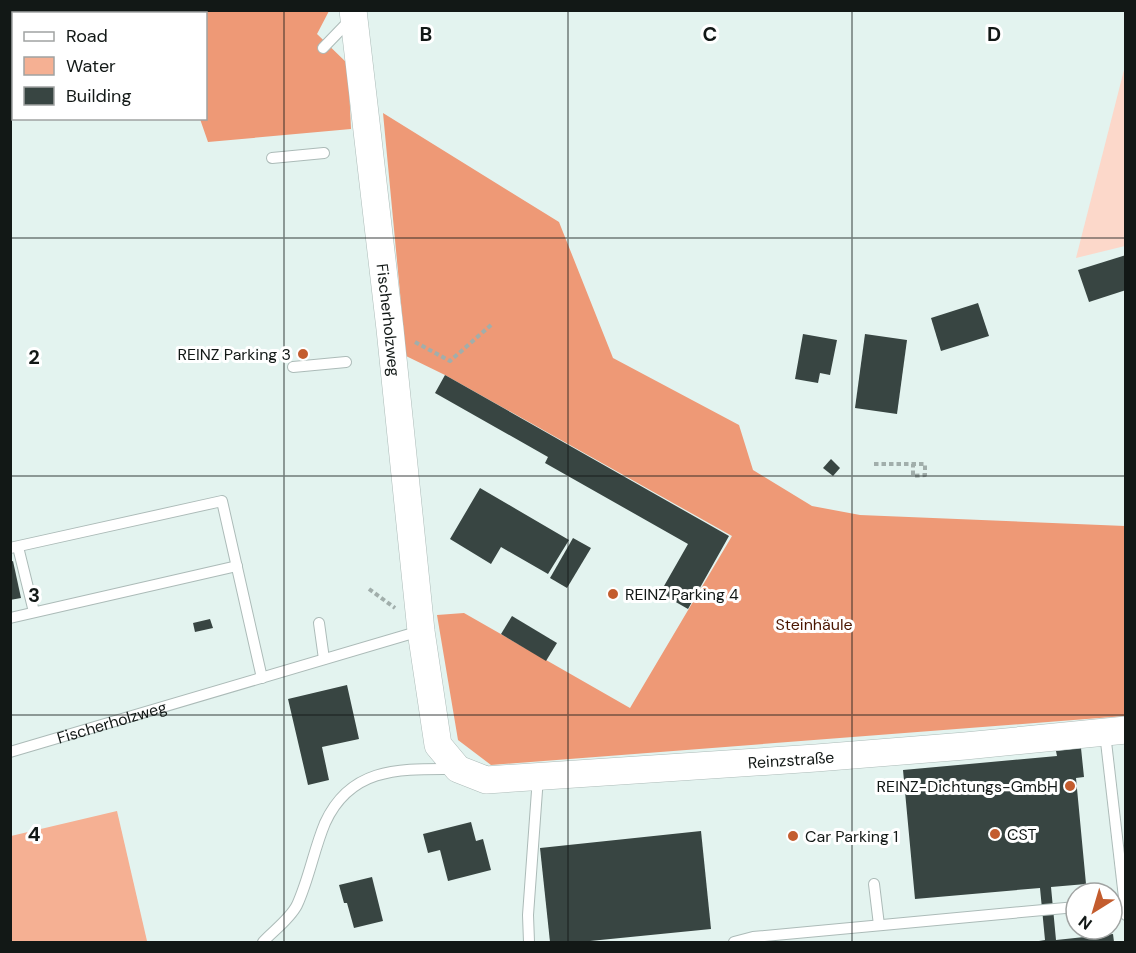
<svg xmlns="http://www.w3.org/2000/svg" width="1136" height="953" font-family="'DM Sans',sans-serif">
<rect width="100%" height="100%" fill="#e3f3ef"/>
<!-- green -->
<path fill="#fcd8ca" d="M1125,66v180l-49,12z"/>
<!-- forest -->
<g fill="#ee9976">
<path d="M193,11h136l-12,23 31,30 3,65 -143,13 -8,-23 6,-1v-104l-13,-1z"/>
<path d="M383,113l176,109 54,136 126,67 14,45 59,36 48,9 265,11v190l-634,49 -33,-25 -21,-125 27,-2 166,95 102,-172 -287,-161 -39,-19z"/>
</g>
<!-- water -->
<g fill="#f5b093">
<path d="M128,10h65v3h-72z"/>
<path d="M117,811l30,130 -7,1h-129v-106z"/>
</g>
<!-- building -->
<g fill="#384542">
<path d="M1126,255v35l-37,12 -11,-32z"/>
<path d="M978,303l11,33 -48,15 -10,-33z"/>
<path d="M803,334l34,6 -7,35 -10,-2 -2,10 -23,-4z"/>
<path d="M865,334l42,6 -10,74 -42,-6z"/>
<path d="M445,375l284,161 -41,73 -28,-16 28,-49 -143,-81 3,-6 -113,-64z"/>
<path d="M831,459l9,9 -7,8 -10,-8z"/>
<path d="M480,488l89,52 -21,34 -47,-27 -10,17 -41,-25z"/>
<path d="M573,538l18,10 -24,40 -17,-10z"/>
<path d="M13,561l8,37 -11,2v-38z"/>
<path d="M512,616l45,27 -11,18 -45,-27z"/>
<path d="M210,619l3,9 -18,4 -2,-9z"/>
<path d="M347,685l12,54 -37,8 7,33 -21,5 -20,-86z"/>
<path d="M1081,748l3,29 -8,1 10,106 -35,3 5,53 57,-6 1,8h-75v-1l6,-1 -5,-52 -125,11 -12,-129 154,-14 -1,-5z"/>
<path d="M471,822l5,19 7,-2 8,31 -43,11 -8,-31 -12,3 -5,-19z"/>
<path d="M701,831l10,98 -131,13h-30l-10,-94z"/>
<path d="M372,877l11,44 -29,7 -7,-25h-3l-5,-18z"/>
</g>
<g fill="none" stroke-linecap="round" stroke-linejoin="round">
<defs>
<g id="service">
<path d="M323,48l27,-28"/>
<path d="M272,158l52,-5"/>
<path d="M293,367l53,-5"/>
<path d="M18,547l16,65"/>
<path d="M10,548l212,-47 40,177"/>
<path d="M10,618l227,-52"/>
<path d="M319,623l5,36"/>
<path d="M1105,733l21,182"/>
<path id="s1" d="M10,752l410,-121"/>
<path d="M874,884l5,41"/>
<path d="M263,942c10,-11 27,-23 34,-37 12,-26 17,-56 28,-82 26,-57 76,-54 129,-54"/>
<path d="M529,942l-1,-27 10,-138"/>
<path d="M734,942l19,-5 323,-30"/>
</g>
<g id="tertiary">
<path id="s2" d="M353,10l37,319 31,302 17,114 20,24 28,11 330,-22 149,-12 161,-16"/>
</g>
</defs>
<!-- service casing -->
<use href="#service" stroke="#acbbb8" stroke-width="12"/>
<!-- tertiary casing -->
<use href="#tertiary" stroke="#acbbb8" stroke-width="28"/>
<!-- path -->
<g stroke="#a1aeab" stroke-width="4" stroke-dasharray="4.5 3" stroke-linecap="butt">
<path d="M415,342l35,19 41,-36"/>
<path d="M874,464h51v11l-12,1v-12"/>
<path d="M369,589l26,19"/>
</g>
<!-- service -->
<use href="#service" stroke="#fff" stroke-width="10"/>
<!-- tertiary -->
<use href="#tertiary" stroke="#fff" stroke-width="27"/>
</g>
<!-- grid -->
<path fill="none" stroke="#121816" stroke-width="1.5" stroke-opacity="0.55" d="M284,10v932M568,10v932M852,10v932M10,238h1116M10,476h1116M10,715h1116"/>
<!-- markers -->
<g fill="#c35c2e" stroke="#fff" stroke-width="2">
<circle cx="303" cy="354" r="6"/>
<circle cx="613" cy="594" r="6"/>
<circle cx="1070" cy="786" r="6"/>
<circle cx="995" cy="834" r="6"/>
<circle cx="793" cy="836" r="6"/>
</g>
<g text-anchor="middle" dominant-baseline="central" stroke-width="6" stroke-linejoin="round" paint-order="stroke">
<!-- street labels -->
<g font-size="16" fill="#121816" stroke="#fff">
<text stroke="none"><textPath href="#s2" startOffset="312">Fischerholzweg</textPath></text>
<text stroke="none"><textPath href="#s1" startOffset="106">Fischerholzweg</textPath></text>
<text stroke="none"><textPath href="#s2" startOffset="1107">Reinzstraße</textPath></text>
</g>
<!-- poi labels -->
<g font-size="16" fill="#121816" stroke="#fff" text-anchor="start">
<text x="291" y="354" text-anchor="end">REINZ Parking 3</text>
<text x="625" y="594">REINZ Parking 4</text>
<text x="1058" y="786" text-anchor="end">REINZ-Dichtungs-GmbH</text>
<text x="1007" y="834">CST</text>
<text x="805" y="836">Car Parking 1</text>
</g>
<!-- park labels -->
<g font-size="16" fill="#4a1600" stroke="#fff">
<text x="814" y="624">Steinhäule</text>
</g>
</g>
<g font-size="20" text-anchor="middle" font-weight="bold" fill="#121816" stroke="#fff" stroke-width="6" stroke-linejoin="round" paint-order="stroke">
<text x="426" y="41">B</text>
<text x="710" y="41">C</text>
<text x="994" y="41">D</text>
<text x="34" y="364">2</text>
<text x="34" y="602">3</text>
<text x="34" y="841">4</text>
</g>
<!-- border -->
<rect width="1136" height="953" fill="none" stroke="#121816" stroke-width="24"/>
<!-- legend -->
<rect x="12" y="12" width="195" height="108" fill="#ffffff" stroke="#a0a3a2" stroke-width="1.5"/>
<rect x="24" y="32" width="30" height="9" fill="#ffffff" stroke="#a0a3a2" stroke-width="1.5"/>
<text x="66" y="42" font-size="18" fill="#121816">Road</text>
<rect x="24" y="57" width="30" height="18" fill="#f5b093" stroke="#a0a3a2" stroke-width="1.5"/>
<text x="66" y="72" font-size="18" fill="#121816">Water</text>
<rect x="24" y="87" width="30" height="18" fill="#384542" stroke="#a0a3a2" stroke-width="1.5"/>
<text x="66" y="102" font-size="18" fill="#121816">Building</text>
<!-- north arrow -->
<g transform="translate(1094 911) rotate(217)"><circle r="28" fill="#ffffff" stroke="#a0a3a2" stroke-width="1.5"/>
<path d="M0-4.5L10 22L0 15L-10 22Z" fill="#c35c2e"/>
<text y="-9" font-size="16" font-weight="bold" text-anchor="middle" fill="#121816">N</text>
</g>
</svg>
